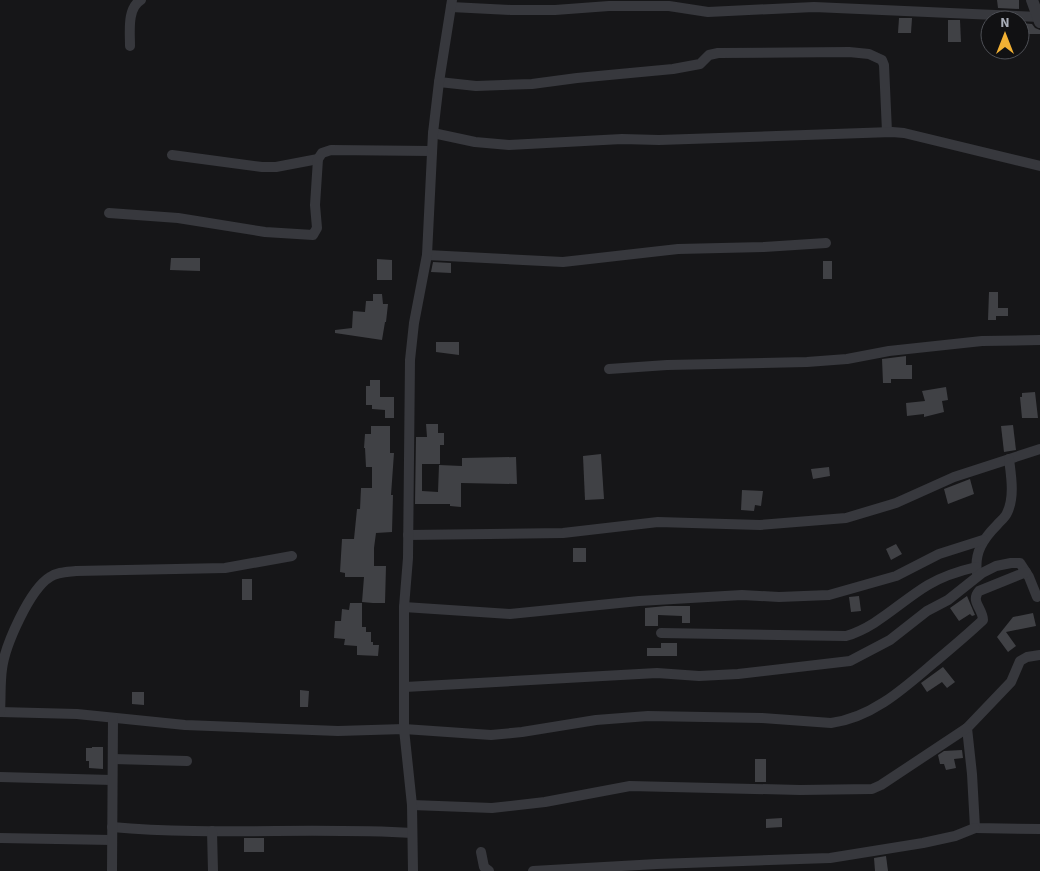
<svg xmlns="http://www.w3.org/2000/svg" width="1040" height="871" font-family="'Source Sans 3',sans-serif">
<rect width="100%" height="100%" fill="#161618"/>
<!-- building -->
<g fill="#404145">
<path d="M997,0h22v9l-21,-1z"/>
<path d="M899,18h13l-1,15h-13z"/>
<path d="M948,20h12l1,22h-13z"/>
<path d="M1020,23l12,1 3,4 5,2v4h-12v8h-8z"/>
<path d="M171,258h29v13l-30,-1z"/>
<path d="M377,259l15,1v20h-15z"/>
<rect x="823" y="261" width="9" height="18"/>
<path d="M433,262l18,1v10l-20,-1z"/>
<path d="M989,292h9v16h10v8h-12v4h-8z"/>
<path d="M373,294h9l1,10h5l-2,18h-1l-3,18 -47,-7v-3l17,-2 1,-17 12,1 1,-11h7z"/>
<path d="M436,342h23v13l-23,-3z"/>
<path d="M906,356v9h6v14h-21v4h-8l-1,-24z"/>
<path d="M370,380h10v17h14v21h-9v-8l-13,-1v-4h-6v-19h4z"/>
<path d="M946,387l2,13 -6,1 2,11 -20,5v-3l-17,2 -1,-13 19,-2 -3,-10z"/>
<path d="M1035,392l3,26h-16l-2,-21h2v-4z"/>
<path d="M426,424h12v9h6v12h-4v19h-18v27l16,1 1,-27 23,1v-8l54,-1 1,27 -56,-1v24l-11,-1v-2h-35l1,-67h11z"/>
<path d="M1013,425l3,25 -12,2 -3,-26z"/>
<path d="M371,426h19v27h4l-3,42h2l-1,37 -16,1 -2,15v18h12l-1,37h-12l-11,-1 2,-25h-19v-4l-5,-1 2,-33h12l3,-30h3l1,-21h11v-21h-6l-1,-19h-1l1,-14h6z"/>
<path d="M601,454l3,45 -19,1 -2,-44z"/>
<path d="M829,467l1,9 -17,3 -2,-10z"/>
<path d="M970,479l4,15 -26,10 -4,-15z"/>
<path d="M742,490l21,1 -2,15 -6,-1 -1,6 -13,-1z"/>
<path d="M896,544l6,10 -11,6 -5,-11z"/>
<rect x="573" y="548" width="13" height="14"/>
<rect x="242" y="579" width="10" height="21"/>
<path d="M859,596l2,15 -10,1 -2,-15z"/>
<path d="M967,596l8,19 -3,1 -2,-2 -11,7 -9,-13z"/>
<path d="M350,603h12v24h4v5h5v10h2v3h6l-1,11 -21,-1v-9l-13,-1 1,-6 -11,-1 1,-17h6l1,-12 7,1z"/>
<path d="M666,606h24v17h-8v-7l-24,-1v11h-13v-18z"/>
<path d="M1033,613l3,13 -30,6 10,14 -8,6 -11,-15 16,-20z"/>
<path d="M661,643h16v13h-30v-8h14z"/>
<path d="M943,667l12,15 -8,6 -5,-6 -15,10 -6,-9z"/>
<path d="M300,690l9,1 -1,16h-8z"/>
<path d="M132,692h12v13l-12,-1z"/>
<path d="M92,747h11v22l-14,-1v-7h-3v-13h6z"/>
<path d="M962,750l1,8 -9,1 2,9 -10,2 -2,-6h-4l-2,-9 6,-4z"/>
<rect x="755" y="759" width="11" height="23"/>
<path d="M782,818v9l-16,1v-9z"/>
<rect x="244" y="838" width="20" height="14"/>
<path d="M886,856l2,15h-13l-1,-13z"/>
</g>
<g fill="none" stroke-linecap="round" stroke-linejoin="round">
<!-- minor -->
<g stroke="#37383d" stroke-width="10">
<path d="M451,7l60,3h44l54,-4h60l39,6 106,-5 226,10"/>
<path d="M130,46c0,-15 -3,-38 11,-46"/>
<path d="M439,82l37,4 56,-2 45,-6 96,-9 27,-5 9,-9 9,-2 131,-1 20,2 13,6 2,5 3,67"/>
<path d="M433,133l42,9 34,3 113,-6 37,1 233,-8 12,1 136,33"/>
<path d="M172,155l90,12h14l42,-8"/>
<path d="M109,213l69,5 87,14 48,3 4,-7 -2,-23 3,-46 4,-6 9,-3 100,1"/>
<path d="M427,255l136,7 115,-13 86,-2 62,-4"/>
<path d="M609,369l58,-4 140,-3 40,-3 42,-8 93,-10 58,-1"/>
<path d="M408,535l155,-2 95,-11 102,3 86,-7 50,-15 58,-26 86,-28"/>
<path d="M977,573c-3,-20 6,-34 20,-48 3,-4 8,-7 10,-12 8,-16 4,-38 2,-54"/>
<path d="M404,607l106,7 129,-13 103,-6 37,2 50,-2 67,-19 43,-22 44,-14"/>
<path d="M661,633l185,3c31,-9 55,-35 82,-51 15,-9 31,-14 48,-18"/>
<path d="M1040,655l-13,2 -7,4 -9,21 -44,46 5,46 3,54 65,1"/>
<path d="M405,687l252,-14 42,3 39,-2 112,-13 40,-21 37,-29 21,-11 34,-27 14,-7 15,-3h9l9,14 8,20"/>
<path d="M0,712l77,2 108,11 153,6 66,-2 87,6 31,-3 74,-12 52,-4 114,2 69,5c39,-5 70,-32 99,-57 18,-15 36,-30 53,-46 0,-11 -13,-19 -4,-29l47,-19"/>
<path d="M0,712c1,-15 0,-29 2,-43 3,-24 28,-80 48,-92 7,-5 17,-5 26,-6l149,-3 67,-12"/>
<path d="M113,759l74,2"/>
<path d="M0,777l112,3"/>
<path d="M412,805l80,3 53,-6 85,-16 170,4 72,-1 9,-4 86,-57"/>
<path d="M112,827c100,9 200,0 300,6"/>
<path d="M212,831l1,40"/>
<path d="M0,838l112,2"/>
<path d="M481,852l3,15 5,4"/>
<path d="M112,871l1,-153"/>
<path d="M413,871l-1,-66 -8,-76v-122l4,-49 2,-198 4,-37 13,-68 6,-122 6,-51 13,-82"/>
<path d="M533,871l124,-7 173,-6 93,-15 32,-7 20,-8"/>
</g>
<!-- tertiary -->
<path stroke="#37383d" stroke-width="12" d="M1032,0l8,22"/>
</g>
<!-- north arrow -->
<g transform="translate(1005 35)"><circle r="24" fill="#111113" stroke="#4d4f55"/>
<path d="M0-4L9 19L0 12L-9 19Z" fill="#f2b134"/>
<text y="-8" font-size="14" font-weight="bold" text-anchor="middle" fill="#a8adb8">N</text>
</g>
</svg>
